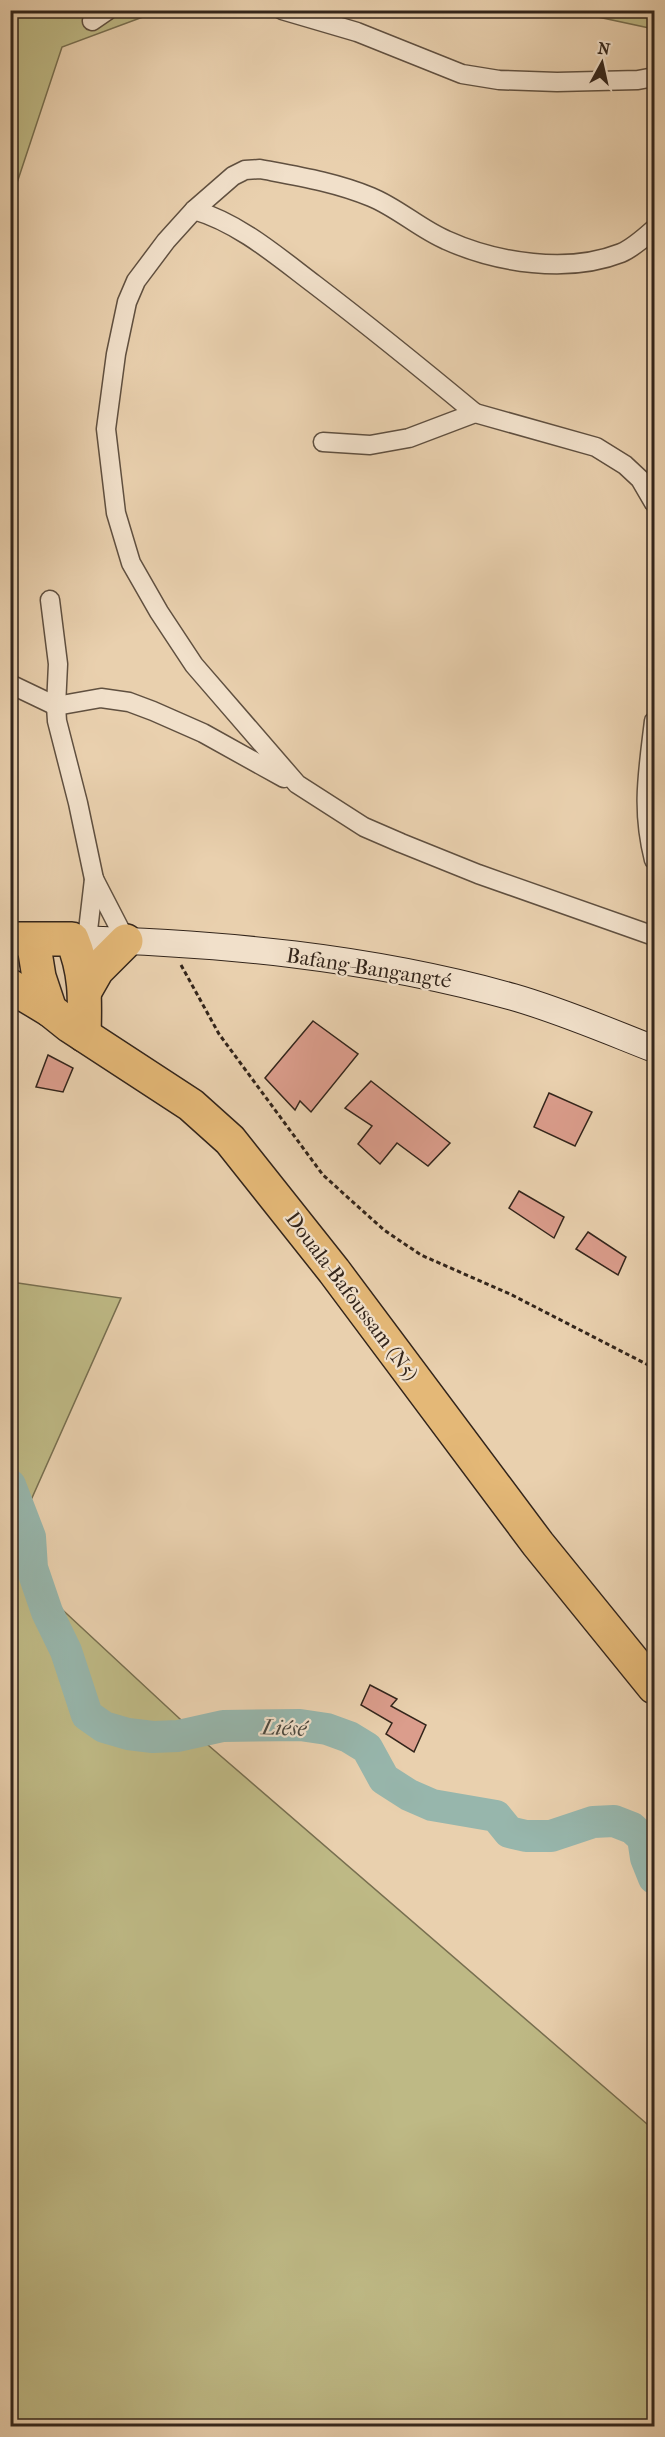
<svg xmlns="http://www.w3.org/2000/svg" width="665" height="2437" font-family="'IM FELL French Canon',serif">
<rect width="100%" height="100%" fill="#e9d0ae"/>
<filter id="stains"><feTurbulence type="fractalNoise" baseFrequency=".00333" numOctaves="4"/><feColorMatrix values="0 0 0 0 .2 0 0 0 0 .09 0 0 0 0 .02 0 0 0 .5 -.17"/></filter>
<radialGradient id="worn" r=".72"><stop offset=".6" stop-color="#630" stop-opacity="0"/><stop offset="1" stop-color="#630" stop-opacity=".3"/></radialGradient>
<!-- green -->
<g fill="#beb985" stroke="#786f50" stroke-width="1.5">
<path d="M11,11h148l-97,36 -51,154z"/>
<path d="M570,11h84v18z"/>
<path d="M11,1282l110,16 -110,247 -1,-263z"/>
<path d="M11,1562l197,183 446,385v296h-643z"/>
</g>
<g fill="none" stroke-linecap="round" stroke-linejoin="round">
<!-- river -->
<path stroke="#97b6ac" stroke-width="32" d="M10,1485l20,52 2,31 15,44 19,39 21,64 17,12 24,7 25,3 25,-1 45,-10 77,-1 27,4 22,8 18,11 17,31 25,16 23,10 64,11 13,16 17,4h25l42,-14 21,-1 18,7 11,10 3,20 8,20"/>
</g>
<!-- building -->
<g fill="#db9d8c" stroke="#33251b" stroke-width="1.5">
<path d="M313,1021l45,33 -47,58 -11,-11 -5,9 -30,-32z"/>
<path d="M48,1055l25,13 -10,24 -27,-5z"/>
<path d="M371,1081l79,62 -22,23 -31,-23 -17,21 -22,-20 14,-18 -27,-18z"/>
<path d="M549,1093l43,19 -17,34 -41,-19z"/>
<path d="M519,1191l45,26 -10,21 -45,-30z"/>
<path d="M588,1232l38,25 -8,18 -42,-26z"/>
<path d="M370,1685l27,14 -6,7 35,19 -12,27 -28,-18 6,-11 -31,-18z"/>
</g>
<g fill="none" stroke-linecap="round" stroke-linejoin="round">
<defs>
<g id="street">
<path d="M282,10l75,22 105,42 37,6 58,2 81,-2 16,-3"/>
<path d="M92,21l16,-11"/>
<path d="M194,210c45,13 83,46 120,74 55,42 108,85 161,129"/>
<path d="M654,229c-9,8 -21,19 -33,24 -53,21 -124,10 -175,-13 -26,-11 -48,-32 -75,-43 -36,-15 -74,-21 -111,-28l-15,1 -12,6 -39,34 -28,31 -30,40 -9,21 -11,52 -10,75 10,84 15,50 28,49 35,53 103,119 67,43 37,16 77,31 176,62"/>
<path d="M323,442l47,3 39,-7 66,-25 121,34 29,18 15,14 14,24"/>
<path d="M50,600l8,64 -2,42 1,15 21,82 16,76 -7,60"/>
<path d="M10,684l46,22 45,-8 28,4 24,9 50,22 81,45"/>
<path d="M654,721c-6,51 -13,88 0,139"/>
<path d="M94,879l32,62"/>
</g>
<path id="secondary" d="M72,939c149,4 298,18 441,58 49,14 95,34 141,52"/>
<g id="highway">
<path d="M13,939h59c14,34 13,59 12,96"/>
<path d="M33,940l6,37 11,33 20,16 121,79 39,35 104,131 204,273 116,143"/>
<path d="M10,986l40,24"/>
<path d="M85,991l12,-21 29,-29"/>
</g>
</defs>
<!-- street casing -->
<use href="#street" stroke="#605040" stroke-width="21"/>
<!-- secondary casing -->
<use href="#secondary" stroke="#33251b" stroke-width="28"/>
<!-- highway casing -->
<use href="#highway" stroke="#33251b" stroke-width="36"/>
<!-- path -->
<path stroke="#33251b" stroke-width="3" stroke-dasharray="4.5 3" stroke-linecap="butt" d="M181,965l38,69 104,141 61,55 37,25 89,39 144,74"/>
<!-- street -->
<use href="#street" stroke="#f1e0ca" stroke-width="18"/>
<!-- secondary -->
<use href="#secondary" stroke="#f1e0ca" stroke-width="26"/>
<!-- highway -->
<use href="#highway" stroke="#e4b877" stroke-width="33"/>
</g>
<g text-anchor="middle" dominant-baseline="central" stroke-width="4.5" stroke-linejoin="round" paint-order="stroke">
<!-- street labels -->
<g font-size="21" fill="#33251b" stroke="#f1e0ca">
<text transform="translate(369 968) rotate(9)">Bafang-Bangangté</text>
<text transform="translate(352 1296) rotate(53)">Douala-Bafoussam (N5)</text>
</g>
<!-- water labels -->
<g font-size="22" font-style="italic" fill="#4c493f" stroke="#f1e0ca">
<text transform="translate(284 1728) rotate(2)">Liésé</text>
</g>
</g>
<!-- margin -->
<rect width="665" height="2437" fill="none" stroke="#e9d0ae" stroke-width="36"/>
<rect x="12" y="12" width="641" height="2413" fill="none" stroke="#33251b" stroke-width="3"/>
<rect x="18" y="18" width="629" height="2401" fill="none" stroke="#33251b" stroke-width="1.5"/>
<!-- north arrow -->
<g transform="translate(602 63) rotate(8)" stroke="#f1e0ca" stroke-width="4.5" paint-order="stroke">
<path d="M0-4.5L10 22L0 15L-10 22Z" fill="#33251b"/>
<text y="-9" font-size="16" font-weight="bold" text-anchor="middle" fill="#33251b">N</text>
</g>
<rect width="100%" height="100%" filter="url(#stains)"/>
<rect width="100%" height="100%" fill="url(#worn)"/>
</svg>
